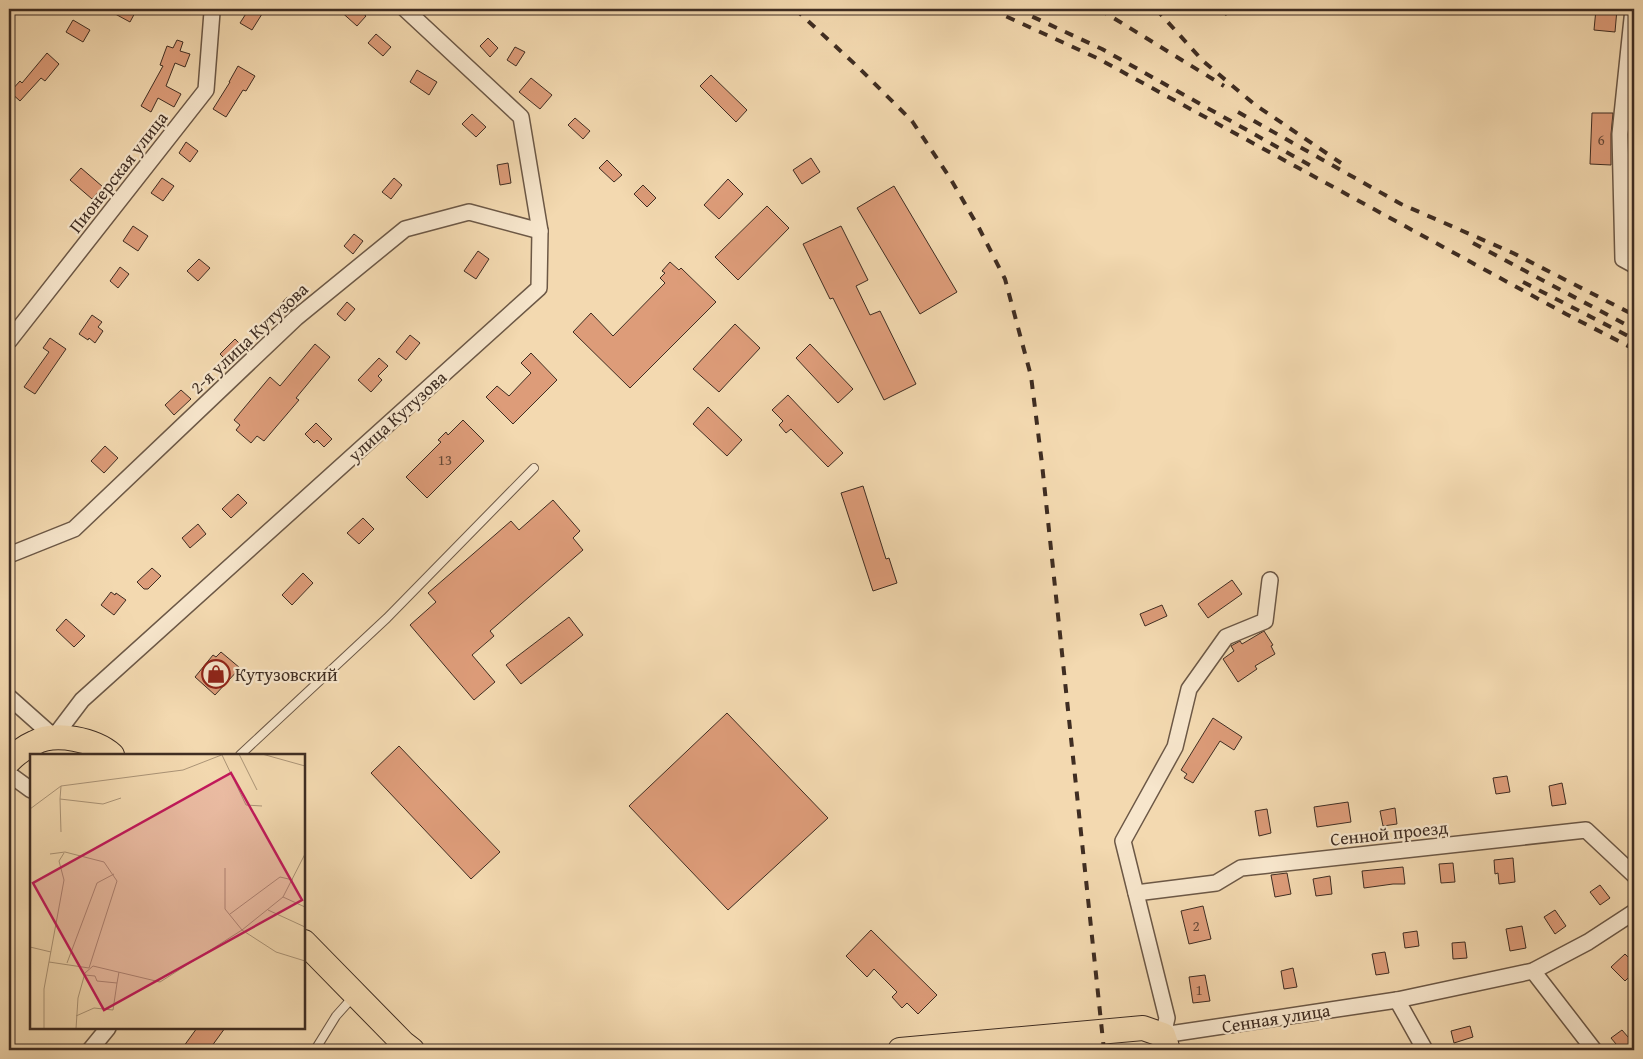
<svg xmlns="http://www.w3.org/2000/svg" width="1643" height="1059" font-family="'Gentium Book Plus',serif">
<rect width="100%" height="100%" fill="#f3d9b0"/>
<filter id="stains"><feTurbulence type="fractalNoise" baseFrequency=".004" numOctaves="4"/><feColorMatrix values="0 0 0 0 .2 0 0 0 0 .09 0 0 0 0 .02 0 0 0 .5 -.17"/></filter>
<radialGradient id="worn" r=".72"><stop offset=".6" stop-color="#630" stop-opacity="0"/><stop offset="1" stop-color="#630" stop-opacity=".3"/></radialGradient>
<!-- building -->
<g fill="#dd9c79" stroke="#3f2d22">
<path d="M106,9h31l-7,13z"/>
<path d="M249,9h3l10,5 -10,16 -12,-7z"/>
<path d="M338,9h19l9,7 -9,10z"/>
<path d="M1596,9h21l-2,23 -21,-2z"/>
<path d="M73,20l17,10 -7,12 -17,-10z"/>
<path d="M376,34l15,13 -8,9 -15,-13z"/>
<path d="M488,38l10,10 -8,9 -10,-11z"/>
<path d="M177,40l6,2 -3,9 10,3 -5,13 -10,-4 -9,23 15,8 -7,13 -16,-9 -7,14 -10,-6 22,-40 -3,-1 7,-19 6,2z"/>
<path d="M515,47l10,5 -9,14 -9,-6z"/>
<path d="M47,53l12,11 -14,17 -4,-3 -21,23 -10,-9 10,-11 2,2z"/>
<path d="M238,66l17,10 -9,15 -3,-1 -17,27 -13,-8 17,-27h-1z"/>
<path d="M417,70l20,12 -8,13 -19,-13z"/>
<path d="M711,75l36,35 -11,12 -36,-36z"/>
<path d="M531,78l21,17 -12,14 -21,-17z"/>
<path d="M1592,113h21l-2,21v31l-21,-1z"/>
<path d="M472,114l14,13 -10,10 -14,-13z"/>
<path d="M575,118l15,13 -7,8 -15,-14z"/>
<path d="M186,142l12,9 -8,11 -11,-9z"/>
<path d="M811,158l9,14 -18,12 -9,-14z"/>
<path d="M607,160l15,15 -8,7 -15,-14z"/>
<path d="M508,163l3,20 -11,2 -3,-20z"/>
<path d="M81,168l22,19 -11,12 -22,-19z"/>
<path d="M162,178l12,8 -11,15 -12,-8z"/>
<path d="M394,178l8,7 -11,14 -9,-7z"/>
<path d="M728,179l15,15 -24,25 -15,-14z"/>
<path d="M643,185l13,13 -9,9 -13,-13z"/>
<path d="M894,186l63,106 -37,22 -63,-106z"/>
<path d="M767,206l22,22 -51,52 -23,-23z"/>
<path d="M133,226l15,10 -10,15 -15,-10z"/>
<path d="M841,226l27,54 -12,6 14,29 10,-4 36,73 -32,16 -51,-102 -3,1 -27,-55z"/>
<path d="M354,234l9,7 -10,13 -9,-8z"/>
<path d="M478,251l11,8 -13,20 -12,-8z"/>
<path d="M199,259l11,9 -12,13 -11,-10z"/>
<path d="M670,262l9,8 2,-2 35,34 -86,86 -57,-56 18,-19 22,23 52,-53 -5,-5 5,-5 -3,-2z"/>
<path d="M120,267l9,7 -11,14 -8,-7z"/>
<path d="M287,297l10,8 -12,10 -8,-6z"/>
<path d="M347,302l8,7 -10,12 -8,-7z"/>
<path d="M92,315l10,7 -4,5 5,4 -8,12 -6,-5 -1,2 -9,-6z"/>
<path d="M735,324l25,24 -41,44 -26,-23z"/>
<path d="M410,335l10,8 -14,17 -10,-8z"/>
<path d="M50,338l16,11 -31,45 -11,-7 25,-35 -6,-4z"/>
<path d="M235,339l12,12 -9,9 -3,-4 -6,7 -9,-9z"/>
<path d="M315,344l15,13 -34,41 3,2 -35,41 -7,-5 -6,7 -15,-13 4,-5 -6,-5 36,-43 10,9z"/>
<path d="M810,344l43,45 -15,14 -42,-45z"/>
<path d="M531,353l26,27 -44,44 -27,-27 11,-11 12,10 22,-23 -10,-10z"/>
<path d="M379,358l9,8 -10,10 4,4 -11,12 -13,-12z"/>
<path d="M181,390l10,9 -17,16 -9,-10z"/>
<path d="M788,395l55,58 -15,14 -37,-38 -5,4 -7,-8 4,-4 -11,-11z"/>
<path d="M708,407l34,33 -15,16 -34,-32z"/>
<path d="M463,420l21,21 -57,57 -21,-21 35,-35 -3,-2 8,-8 2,3z"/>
<path d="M316,423l16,16 -8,8 -7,-7 -3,3 -9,-9z"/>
<path d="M105,446l13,12 -14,15 -13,-12z"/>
<path d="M863,486l23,73 3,-1 8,25 -24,8 -32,-98z"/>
<path d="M238,494l9,9 -16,15 -9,-9z"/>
<path d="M553,500l27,31 -7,7 10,12 -93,81 4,5 -22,19 23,27 -21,18 -64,-75 26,-23 -8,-9 83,-72 8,9z"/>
<path d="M363,518l11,11 -15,15 -12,-11z"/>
<path d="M198,524l8,10 -16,14 -8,-10z"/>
<path d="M152,568l9,8 -13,13h-4l-7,-7z"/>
<path d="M303,573l10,10 -21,22 -10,-10z"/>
<path d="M1232,580l10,14 -34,24 -10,-14z"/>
<path d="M111,592l4,3 1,-2 10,7 -12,15 -13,-10z"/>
<path d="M1162,605l5,11 -22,10 -5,-12z"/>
<path d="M569,617l14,18 -62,49 -15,-19z"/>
<path d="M66,619l19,17 -11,11 -18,-17z"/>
<path d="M1264,631l9,14 -2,1 4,8 -20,12 2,3 -19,13 -15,-23 11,-8 -3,-5 9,-5 2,3z"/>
<path d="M221,652l19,16 -25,27 -20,-18 18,-22 3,2z"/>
<path d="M727,713l101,105 -100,92 -99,-104z"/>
<path d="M1213,718l29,19 -8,13 -14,-9 -27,42 -9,-5 3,-4 -6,-4z"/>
<path d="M399,746l101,106 -29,27 -100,-106z"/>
<path d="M1507,776l3,16 -14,2 -3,-16z"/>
<path d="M1562,783l4,21 -14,2 -3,-20z"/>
<path d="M1348,802l3,20 -34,5 -3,-20z"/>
<path d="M1395,808l2,16 -14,2 -3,-15z"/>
<path d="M1267,809l4,24 -12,3 -4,-25z"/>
<path d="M1513,858l2,24 -16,2 -1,-11 -3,1 -1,-14z"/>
<path d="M1453,863l2,19 -14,1 -2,-19z"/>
<path d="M1403,867l2,17h-12l-29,4 -2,-17z"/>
<path d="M1287,873l4,21 -16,3 -4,-22z"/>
<path d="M1330,876l2,18 -16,2 -3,-17z"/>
<path d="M1600,885l10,13 -10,7 -10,-13z"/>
<path d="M1203,906l8,33 -22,5 -8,-33z"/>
<path d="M1555,910l11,16 -11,8 -11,-17z"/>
<path d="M1522,926l4,22 -16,3 -4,-22z"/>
<path d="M871,930l66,65 -19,19 -11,-11 -5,5 -10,-11 5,-5 -23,-23 -7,8 -21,-21z"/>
<path d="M1417,931l2,15 -14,2 -2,-15z"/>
<path d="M1465,942l2,16 -14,1 -1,-16z"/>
<path d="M1385,952l4,21 -13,2 -4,-21z"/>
<path d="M1625,954l9,9v9l-9,9 -14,-14z"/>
<path d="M1293,968l4,19 -13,2 -3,-18z"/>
<path d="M1205,975l5,26 -17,2 -4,-26z"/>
<path d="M1470,1026l3,11 -19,6 -3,-12z"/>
<path d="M197,1028h28l-16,22h-28z"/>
<path d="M1622,1030l12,14 -7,6h-6l-10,-12z"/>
</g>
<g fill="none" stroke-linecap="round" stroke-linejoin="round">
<defs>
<g id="lane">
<path d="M240,755l147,-137 147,-150"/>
<path d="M315,1050l21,-34 17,-19"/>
</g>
<g id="street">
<path d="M1633,9l-13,125 3,125 11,6"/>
<path d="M9,341l197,-251 6,-78 2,-3"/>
<path d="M9,555l65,-26 222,-211 109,-89 64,-17 71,19"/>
<path d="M1270,580l-5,41 -39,16 -37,52 -14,58 -52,94 44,177 -4,17 234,-35 136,-29 55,-29 46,-30"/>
<path d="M9,697l45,40 28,-37 457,-412 1,-57 -19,-114 -116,-108"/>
<path d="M9,774l22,16"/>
<path d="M1136,893l80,-10 25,-15 345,-38 48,45"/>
<path d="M1533,971l61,79"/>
<path d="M1397,1000l28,50"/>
<path d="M90,1050l18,-22"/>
</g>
<g id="primary">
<path d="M9,761c7,-7 16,-14 25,-18 21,-12 61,-3 78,12"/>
<path d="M304,942l99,101 9,7"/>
<path d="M900,1050l243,-22 20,7 5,15"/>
</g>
</defs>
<!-- lane casing -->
<use href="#lane" stroke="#6c5846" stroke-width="10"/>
<!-- street casing -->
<use href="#street" stroke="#6c5846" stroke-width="18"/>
<!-- primary casing -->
<use href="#primary" stroke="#3f2d22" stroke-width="26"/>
<!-- lane -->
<use href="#lane" stroke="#f7e6cc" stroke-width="8"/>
<!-- street -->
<use href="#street" stroke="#f7e6cc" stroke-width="15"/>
<!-- primary -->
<use href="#primary" stroke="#f3d9b0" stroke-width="24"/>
<!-- rail -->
<g stroke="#3f2d22" stroke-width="4" stroke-dasharray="9 9" stroke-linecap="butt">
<path d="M795,9l63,58 54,54 38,57 29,50 26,51 26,97 11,88 62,586"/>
<path d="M990,9l107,49 469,256 68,35"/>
<path d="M1016,9l86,40 211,118"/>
<path d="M1099,9l125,77"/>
<path d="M1156,9l47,52 51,43 87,59"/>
<path d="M1220,9l8,6"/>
<path d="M1238,112l163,92 112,49 121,62"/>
<path d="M1473,243l161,86"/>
<path d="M1523,282l111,57"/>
</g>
</g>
<!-- icons -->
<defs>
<symbol id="shop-ring" viewBox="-11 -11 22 22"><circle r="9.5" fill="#f7e6cc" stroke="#8f2418" stroke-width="1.5"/><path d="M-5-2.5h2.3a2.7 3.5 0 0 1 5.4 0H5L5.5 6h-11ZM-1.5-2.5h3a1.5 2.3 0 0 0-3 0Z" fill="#8f2418"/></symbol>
</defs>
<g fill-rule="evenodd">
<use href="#shop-ring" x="200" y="658" width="32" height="32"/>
</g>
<g text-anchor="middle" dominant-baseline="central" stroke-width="4.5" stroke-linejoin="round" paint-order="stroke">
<!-- number labels -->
<g font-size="15" fill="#664938">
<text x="1601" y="139">6</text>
<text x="445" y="459">13</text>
<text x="1196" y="925">2</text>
<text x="1199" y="989">1</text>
</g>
<!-- street labels -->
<g font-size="18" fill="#3f2d22" stroke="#f7e6cc">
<text transform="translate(118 172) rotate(-52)">Пионерская улица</text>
<text transform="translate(249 338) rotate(-43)">2-я улица Кутузова</text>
<text transform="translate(397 416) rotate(-42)">улица Кутузова</text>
<text transform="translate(1389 833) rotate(-6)">Сенной проезд</text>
<text transform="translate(1276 1018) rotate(-9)">Сенная улица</text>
</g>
<!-- poi labels -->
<g font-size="18" fill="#3f2d22" stroke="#f7e6cc" text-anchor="start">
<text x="235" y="674">Кутузовский</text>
</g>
</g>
<!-- overview -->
<g transform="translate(30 754)">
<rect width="275" height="275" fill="#f3d9b0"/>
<path fill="none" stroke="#ab9477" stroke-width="1" d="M209,0l18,36M232,0l43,12M192,1l24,50 16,1M31,32l-1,13 43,5 18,-6M30,45l1,33M0,55l31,-23 122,-16 41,-16M195,114v41l17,21 41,-33 22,-43M253,143l22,10M238,156l37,17M200,160l50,-37 13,3M0,193l21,5M19,208l40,6 28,-87 -13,-19 -39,-10 -15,2M37,209l30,-80 17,-9M55,221l10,1 2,5 20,2 2,-11M46,262l18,-8 19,2 4,-27M14,275v-40l20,-109 -5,-19 5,-8M46,275l2,-31 7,-25 8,-7 67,16 82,-52 34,22 29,9"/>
<path fill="#c2185b" fill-opacity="0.15" stroke="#c2185b" stroke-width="2.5" d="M201,19l71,127 -198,110 -71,-127z"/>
<rect width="275" height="275" fill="none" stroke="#3f2d22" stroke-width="2.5"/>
</g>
<!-- margin -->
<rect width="1643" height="1059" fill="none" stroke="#f3d9b0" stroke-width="30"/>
<rect x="10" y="10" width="1623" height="1039" fill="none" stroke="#3f2d22" stroke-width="2.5"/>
<rect x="15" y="15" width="1613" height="1029" fill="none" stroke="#3f2d22"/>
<rect width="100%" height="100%" filter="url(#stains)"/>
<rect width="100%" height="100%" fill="url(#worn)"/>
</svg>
